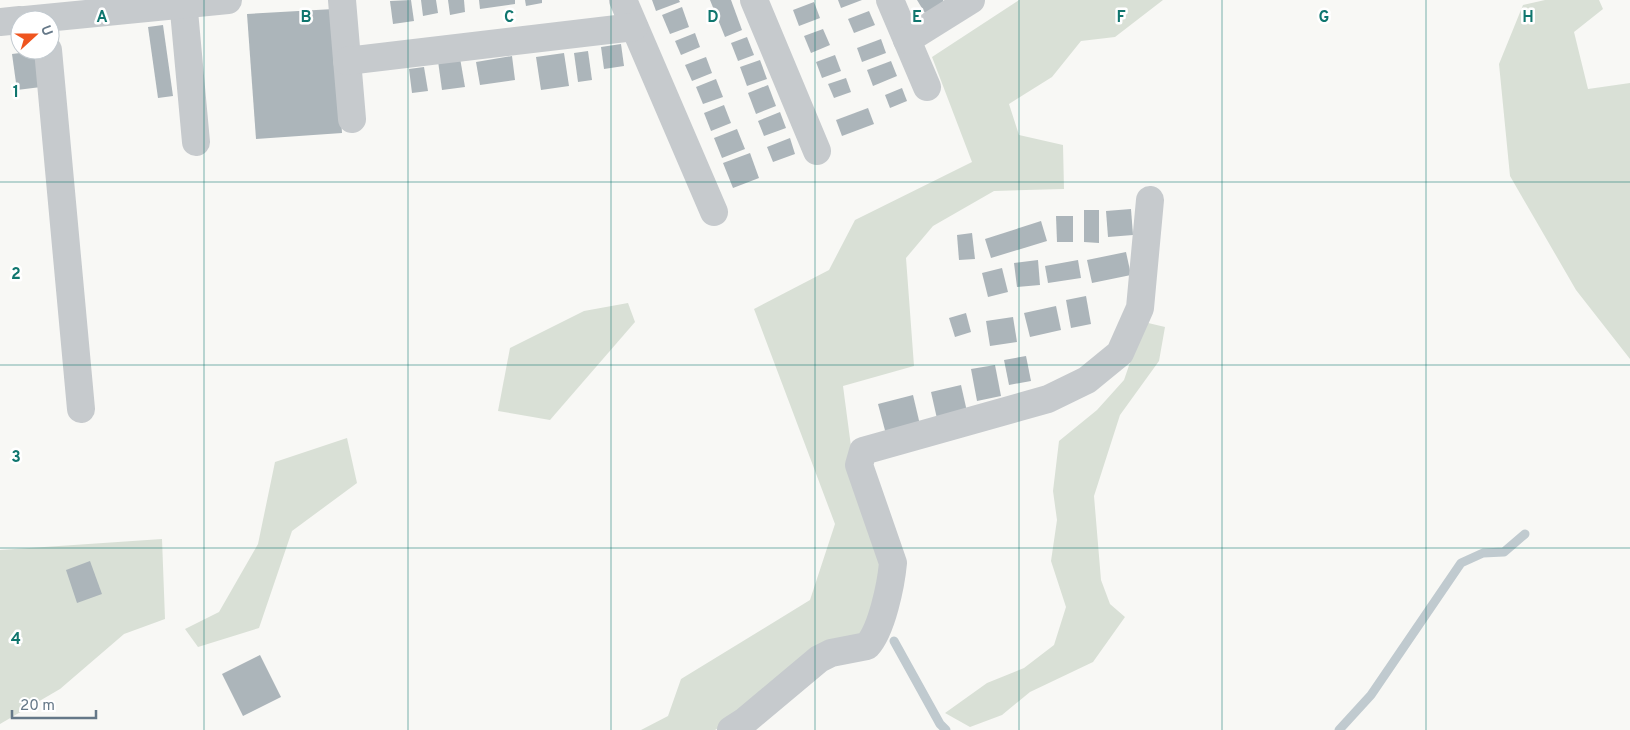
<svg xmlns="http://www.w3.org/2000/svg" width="1630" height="730" font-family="Overpass,sans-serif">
<rect width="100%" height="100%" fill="#f8f8f5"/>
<!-- green -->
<g fill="#d9e0d6">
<path d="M1019,0h144l-48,37 -34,4 -29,36 -43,27 10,31 44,10 1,44 -70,2 -61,35 -27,32 8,108 -71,20 9,68 32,109 -22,76 -147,91h-74l27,-14 13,-37 129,-79 25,-76 -81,-215 75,-39 26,-50 117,-58 -40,-105z"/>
<path d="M1545,0h54l4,9 -29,23 14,57 42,-6v276l-54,-69 -66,-114 -11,-112 24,-59z"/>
<path d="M628,303l7,19 -85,98 -52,-9 12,-63 74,-37z"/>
<path d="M1144,322l21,5 -6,34 -39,54 -26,81 7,84 9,24 15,13 -32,45 -63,30 -28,23 -32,12 -25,-14 42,-30 37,-15 30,-23 12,-38 -15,-46 6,-41 -4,-29 6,-50 38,-31 27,-30z"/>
<path d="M347,438l10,45 -65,48 -33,97 -61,19 -13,-18 34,-17 39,-68 17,-82z"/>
<path d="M162,539l3,80 -41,15 -64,55 -60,35v-174z"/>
</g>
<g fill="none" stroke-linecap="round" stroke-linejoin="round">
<!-- stream -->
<g stroke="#c0cacf" stroke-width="9">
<path d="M894,641l46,83 6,6"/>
<path d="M1339,730l32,-35 90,-132 22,-10 21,-1 21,-18"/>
</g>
</g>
<!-- building -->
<g fill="#acb5ba">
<path d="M411,0l3,21 -21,3 -3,-23z"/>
<path d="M421,0h15l2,13 -15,3z"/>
<path d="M448,0h16l1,12 -15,3z"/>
<path d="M479,0h36v4l-35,5z"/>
<path d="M525,0h17v3l-16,3z"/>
<path d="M652,0h27l1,2 -24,9z"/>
<path d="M710,0h21l11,30 -17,7z"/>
<path d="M838,0h24l-21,8z"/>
<path d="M917,0h26l1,3 -19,10z"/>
<path d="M814,2l6,16 -21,8 -6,-16z"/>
<path d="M682,7l7,20 -19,7 -8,-19z"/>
<path d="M334,9l8,124 -86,6 -9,-125z"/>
<path d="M869,11l6,14 -21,8 -6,-14z"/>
<path d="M163,25l10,71 -15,2 -10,-71z"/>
<path d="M823,29l7,16 -19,8 -7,-17z"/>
<path d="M695,33l5,14 -19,8 -6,-14z"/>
<path d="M747,37l7,18 -16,6 -7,-18z"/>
<path d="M881,39l5,14 -24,9 -5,-14z"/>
<path d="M621,44l3,22 -20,3 -3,-22z"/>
<path d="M36,51l5,36 -24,3 -5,-36z"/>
<path d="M588,51l4,29 -14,2 -4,-29z"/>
<path d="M564,53l5,33 -28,4 -5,-33z"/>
<path d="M835,55l6,16 -19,7 -6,-16z"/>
<path d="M512,56l3,24 -35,5 -4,-23z"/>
<path d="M706,57l6,16 -20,8 -7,-16z"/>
<path d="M460,58l5,29 -23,3 -4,-29z"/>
<path d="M760,60l7,19 -20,7 -7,-19z"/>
<path d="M891,61l6,15 -24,10 -6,-16z"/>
<path d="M424,67l4,24 -16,2 -3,-24z"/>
<path d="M846,78l5,14 -17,6 -6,-14z"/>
<path d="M716,79l7,18 -20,7 -7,-17z"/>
<path d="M768,85l8,21 -20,8 -8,-21z"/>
<path d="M902,88l5,13 -17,7 -5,-13z"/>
<path d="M724,105l7,18 -20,8 -7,-18z"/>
<path d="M868,108l6,16 -32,12 -6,-16z"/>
<path d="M780,112l6,16 -22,8 -6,-15z"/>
<path d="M737,129l8,20 -23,9 -8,-20z"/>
<path d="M790,138l5,16 -22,8 -6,-15z"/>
<path d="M750,153l9,25 -26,10 -10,-25z"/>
<path d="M1131,209l2,26 -25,2 -2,-26z"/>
<path d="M1084,210h15v33l-15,-1z"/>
<path d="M1056,216h17v26h-16z"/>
<path d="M1041,221l6,20 -56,17 -6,-19z"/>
<path d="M972,233l3,26 -16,1 -2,-25z"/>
<path d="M1126,252l5,23 -39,8 -5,-23z"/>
<path d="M1038,260l2,25 -23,2 -3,-24z"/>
<path d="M1078,260l3,18 -33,5 -3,-17z"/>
<path d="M1002,268l6,24 -20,5 -6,-24z"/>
<path d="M1086,296l5,28 -20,4 -5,-28z"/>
<path d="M1056,306l5,24 -31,7 -6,-24z"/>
<path d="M966,313l5,19 -16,5 -6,-19z"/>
<path d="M1013,317l4,25 -27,4 -4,-25z"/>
<path d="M1026,356l5,25 -22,4 -5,-25z"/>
<path d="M995,365l6,31 -24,5 -6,-32z"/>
<path d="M961,385l7,31 -30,7 -7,-31z"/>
<path d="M913,395l8,34 -34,9 -9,-34z"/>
<path d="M90,561l12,33 -25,9 -11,-33z"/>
<path d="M260,655l21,42 -38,19 -21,-42z"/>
</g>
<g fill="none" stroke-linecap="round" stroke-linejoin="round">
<!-- minor -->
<g stroke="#c6cacd" stroke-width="28">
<path d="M183,0l13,142"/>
<path d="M342,0l10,119"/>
<path d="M623,0l91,212"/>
<path d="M754,0l63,151"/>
<path d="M890,0l37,87"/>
<path d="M25,20l203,-20"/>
<path d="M0,22l20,-2"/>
<path d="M907,40l64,-40"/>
<path d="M48,50l33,359"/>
<path d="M347,61l287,-34"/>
<path d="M731,730l14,-9 74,-62 12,-6 36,-7c15,-16 24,-62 26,-83l-34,-98 4,-14 185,-52 39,-19 33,-27 20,-45 10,-108"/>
</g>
</g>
<!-- grid -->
<path fill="none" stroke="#0f766e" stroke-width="1" stroke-opacity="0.55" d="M204,0v730M408,0v730M611,0v730M815,0v730M1019,0v730M1222,0v730M1426,0v730M0,182h1630M0,365h1630M0,548h1630"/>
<g font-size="16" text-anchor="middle" font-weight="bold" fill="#0f766e" stroke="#fff" stroke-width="5" stroke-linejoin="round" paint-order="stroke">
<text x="102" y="22">A</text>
<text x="306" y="22">B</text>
<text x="509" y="22">C</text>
<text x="713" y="22">D</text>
<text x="917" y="22">E</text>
<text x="1121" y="22">F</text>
<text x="1324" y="22">G</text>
<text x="1528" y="22">H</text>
<text x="16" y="97">1</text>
<text x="16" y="279">2</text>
<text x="16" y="462">3</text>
<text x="16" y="644">4</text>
</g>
<!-- north arrow -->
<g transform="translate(35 35) rotate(69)"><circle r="24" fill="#ffffff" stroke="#c1c9cf"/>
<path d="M0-4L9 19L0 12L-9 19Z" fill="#ef551f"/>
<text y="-8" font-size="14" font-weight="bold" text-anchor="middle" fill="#657888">U</text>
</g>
<!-- scale -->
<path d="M12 710v8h84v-8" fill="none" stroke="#657888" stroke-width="2.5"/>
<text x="20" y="710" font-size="15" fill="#657888" stroke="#ffffff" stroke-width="4" paint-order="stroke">20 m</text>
</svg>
